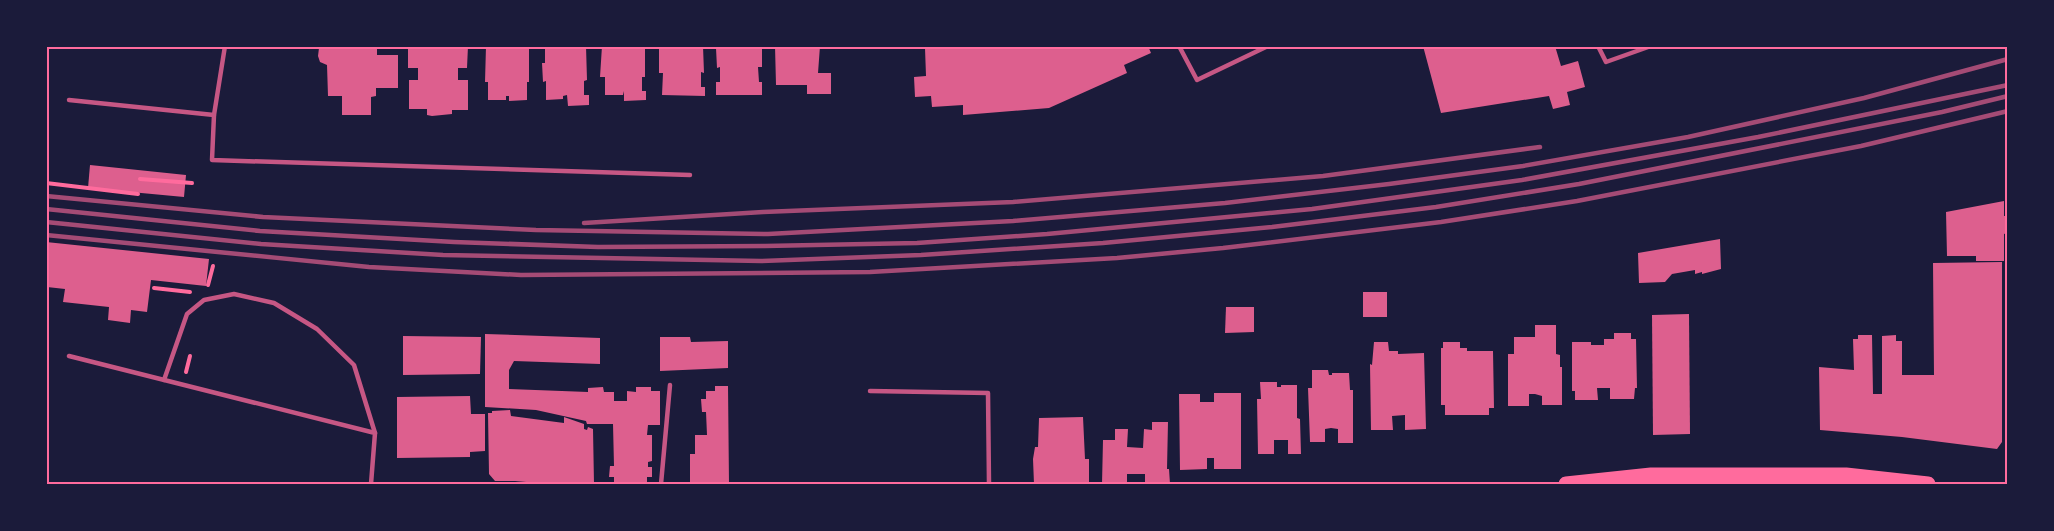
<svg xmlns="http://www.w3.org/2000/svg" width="2054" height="531" font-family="Inter,sans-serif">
<rect width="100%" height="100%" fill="#1b1b3a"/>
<!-- building -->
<g fill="#dd5f8e">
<path d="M322,46h55v9h21v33h-22v8l-5,1v18h-29v-19h-14l-1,-31 -7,-3 -2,-6 1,-8z"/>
<path d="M408,46h60l-1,22h-9v12h10v30h-16v4l-20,2 -5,-1v-6h-18v-29h9v-12h-10z"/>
<path d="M486,46h43v36h-2v18l-18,1v-5h-3v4h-18v-18h-3z"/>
<path d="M545,46h41l1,34 -3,1v14h5v10l-21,1 -1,-11 -4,1v3l-17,1v-19l-3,1 -1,-19h3z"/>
<path d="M602,46h43v31h-3v14h4v9l-22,1v-10l-1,4h-18v-18h-5z"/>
<path d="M659,46h44l1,27 -3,-1v15h4v9l-43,-1 1,-22h-4z"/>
<path d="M718,46l44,1v20h-4l1,15h3v13h-46v-13h4v-15l-3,1 -1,-20z"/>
<path d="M775,46h45l-2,27h13v21h-24v-9h-31z"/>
<path d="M933,46h215l3,7 -27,12 3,8 -78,35 -86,7v-10l-31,2 -1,-11 -16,1 -1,-20 12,-1 -1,-28h8z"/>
<path d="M1423,46h132l6,20 17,-5 7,26 -18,5 3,13 -17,4 -4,-13 -108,17z"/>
<path d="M90,165l96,10 -2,22 -96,-9z"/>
<path d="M2004,201v15h3v17l-3,1v27h-28v-5h-29l-1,-44z"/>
<path d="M1720,239l1,30 -19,5v-2l-7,2v-4l-23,4 -7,8 -26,1 -1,-30z"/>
<path d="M46,242l163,17 -3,27 -55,-6 -4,32 -16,-2 -1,13 -22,-3 1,-13 -46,-5 2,-13 -18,-2 2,-19 -3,-1z"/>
<path d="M2002,262v180l-5,7 -95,-12 -82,-7 -1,-63 35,3 -1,-31h5v-4h14l1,59h9v-58l14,-1v6h6v34h32l-1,-112z"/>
<rect x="1363" y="292" width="24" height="25"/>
<path d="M1226,307h28v25l-29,1z"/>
<path d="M1689,314l1,120 -37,1 -1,-120z"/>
<path d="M1535,325h21v29l4,1v12h2v38h-20v-9l-7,-2h-6v12h-21v-52h6v-17h21z"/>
<path d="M1614,333h17v6h5l1,49h-2l-1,11h-24v-11h-13l1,12h-23v-9h-3v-49h19v3h13v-6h10z"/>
<path d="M485,334l115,4v26l-86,-3 -5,9v19l79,3v-4l15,-1 1,5h10v9h13v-10l9,1v-5h15v4h9v34h-12l-1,10h5v26l-4,1v5h4v10h-5v7h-33v-7h-5l1,-11h4l-1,-42h-26l-1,-3 -50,-11 -51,-3z"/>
<path d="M403,336l78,1 -1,37 -77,1z"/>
<path d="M660,337h30l1,5 37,-1v27l-68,3z"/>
<path d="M1374,342h14l1,9h9v3l26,-1 2,76 -21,1v-15l-13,1 1,14h-22l-1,-66 2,1z"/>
<path d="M1443,342h17v6h7v3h26l1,57h-5v7h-44v-10h-4v-57h2z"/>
<path d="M1312,370h16l1,5h3v-2h17l1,17h3v53h-15v-14l-7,-1 -6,1v13h-15l-2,-54h4z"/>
<path d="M1260,382h17v5h4v-2h16v33l3,1 1,35h-13v-14h-14v14h-16l-1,-55h4z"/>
<path d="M715,386h13l1,98h-39v-30h5v-19h12l-1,-23h-4l-1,-13h5v-8h9z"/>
<path d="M1214,393h27v76h-27v-11h-7v11l-27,1 -1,-76h21v8h14z"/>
<path d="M470,396l1,18h14v37l-15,1v5l-73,1v-61z"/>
<path d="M510,410l1,6 53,7v-6l20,7v5l3,1 1,-3 5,2 1,55h-45l-34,-3h-20l-6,-7 -1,-61h4v-2z"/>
<path d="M1083,417l2,42h4v25h-55l-1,-25 2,-12h3l1,-29z"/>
<path d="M1152,422h16l-1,47h2l1,15h-25v-10h-18v10h-25l1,-44h12v-11h13l-1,18 16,1 1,-19 8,1z"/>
</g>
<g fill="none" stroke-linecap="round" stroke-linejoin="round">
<!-- path -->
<g stroke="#ff6b9d" stroke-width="4">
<path d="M140,179l52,4"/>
<path d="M46,183l92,11"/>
<path d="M208,285l5,-19"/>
<path d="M154,288l36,4"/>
<path d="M186,372l4,-16"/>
</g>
<!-- service -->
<g stroke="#c65784" stroke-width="4.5">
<path d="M225,46l-11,69 -2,45 478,15"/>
<path d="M1179,46l18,34 71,-34"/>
<path d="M1598,46l8,16 45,-16"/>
<path d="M69,100l145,15"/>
<path d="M69,356l306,77 -4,51"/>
<path d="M164,380l23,-66 17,-14 30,-6 40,9 43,26 37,36 21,68"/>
<path d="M870,391l118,2 1,91"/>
<path d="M661,484l9,-99"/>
</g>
<!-- primary -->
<path stroke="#ff6b9d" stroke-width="15" d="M1566,484l85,-9h195l82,9"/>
<!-- rail -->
<g stroke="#a44b75" stroke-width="4.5">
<path d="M46,196l217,21 273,13 232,4 245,-13 212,-18 164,-19 134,-18 165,-29 176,-39 144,-39"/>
<path d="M46,209l214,22 194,11 144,5 167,-1 152,-3 130,-9 265,-25 210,-29 236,-43 250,-52"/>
<path d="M46,222l215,22 182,11 318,6 160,-6 182,-12 169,-16 164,-20 143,-23 363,-72 66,-16"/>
<path d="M584,223l179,-11 250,-10 310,-26 217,-29"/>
<path d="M46,235l323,32 152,8 349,-3 247,-14 106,-10 218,-26 136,-21 284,-55 147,-35"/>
</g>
</g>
<!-- border -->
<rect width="2054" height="531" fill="none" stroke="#1b1b3a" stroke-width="96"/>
<rect x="48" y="48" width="1958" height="435" fill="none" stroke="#ff6b9d" stroke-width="2"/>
</svg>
